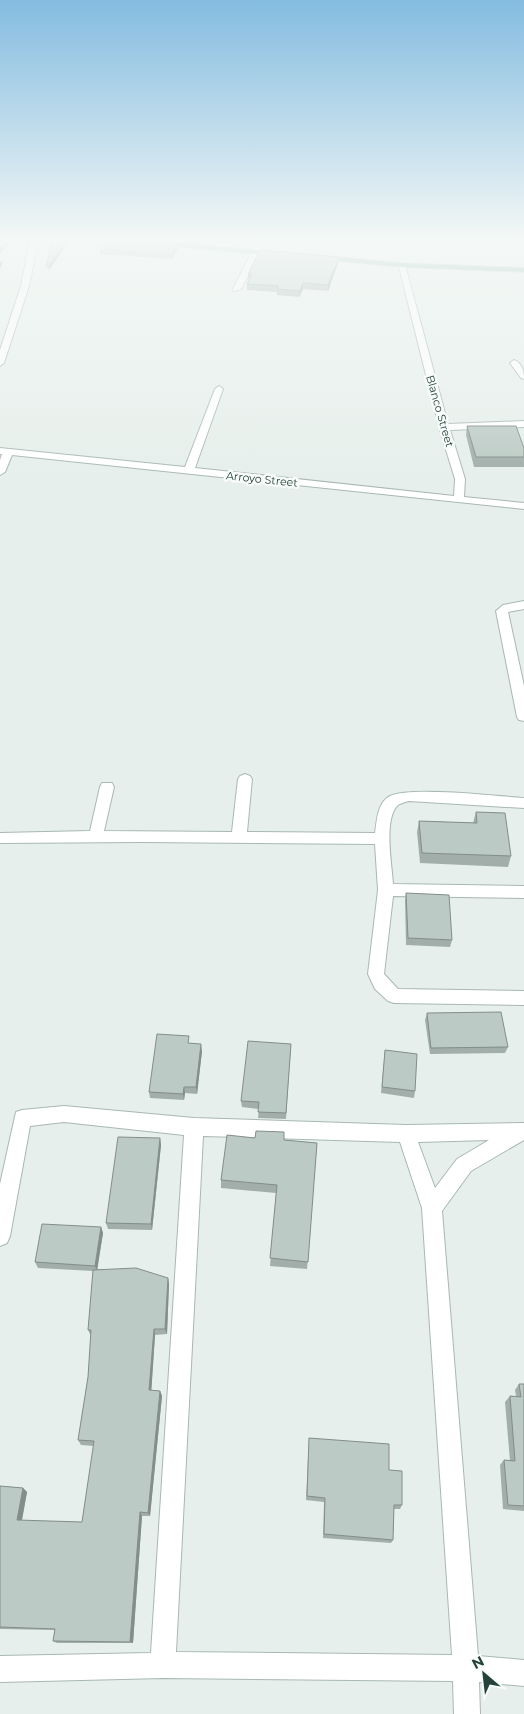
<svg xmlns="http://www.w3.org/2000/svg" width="524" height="1714" font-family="Montserrat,sans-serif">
<rect width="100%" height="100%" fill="#e6efeb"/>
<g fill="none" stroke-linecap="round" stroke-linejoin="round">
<defs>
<g id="minor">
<path d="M30,240h8l-9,46 -25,77 -4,3v-16l21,-64z"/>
<path d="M214,240h6l3,11h-6z"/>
<path d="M258,240h8l-25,49 -7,2 -1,-2z"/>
<path d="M398,263l7,2 43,159 76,-3v6l-74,3 15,49 -1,18 60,6v6l-512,-54 -7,17 -5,3v-15l2,-6h-2v-6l185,19 30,-78 4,-3 4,3 -28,79 259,28 1,-17 -16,-52z"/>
<path d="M514,360c8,3 10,11 10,19l-3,-1 -11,-15z"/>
<path d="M524,601v8l-16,3 16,74v35l-5,-1 -2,-3 -21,-106 7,-6z"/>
<path d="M245,774l5,2 2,3 -5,53 128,1c2,-12 2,-30 15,-37 20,-10 107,0 134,2v10l-115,-7c-4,1 -8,2 -11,4 -15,14 -6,60 -5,79l131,2v12l-131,-2 -9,78 14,15 126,2v14l-130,-2 -6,-2 -13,-12 -7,-15 10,-84 -3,-46 -232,-2 -143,1v-10l90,-2 10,-44 2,-4h10l2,4 -10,44 128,1 6,-53 2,-3z"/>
<path d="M64,1106l130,12 212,7 118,-2v17l-53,31 -29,40 36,445 46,4v26l-45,-4 1,32h-26l-1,-33 -290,-3 -163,4v-26l151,-3 33,-518 -120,-13 -34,4 -20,110 -3,7 -7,3v-62l16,-72 6,-2zM203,1136l197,6 22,66 30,447 -276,-3zM489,1140l-32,19 -22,29 -17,-46z"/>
</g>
<g id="major">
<path d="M124,240h26l128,12 4,2 -4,2 -150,-14z"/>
<path d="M315,255l86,8 123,5v4l-123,-5 -83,-8h-3z"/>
</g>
</defs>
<!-- minor casing -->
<use href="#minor" stroke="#a8b8b2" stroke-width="2"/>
<!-- major casing -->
<use href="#major" stroke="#c2cac8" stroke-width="2"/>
<!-- minor -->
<use href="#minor" fill="#fff" fill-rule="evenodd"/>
<!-- major -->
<use href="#major" fill="#6aa596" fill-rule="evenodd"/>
</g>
<!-- wall -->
<g fill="#a1aea9">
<path d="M177,244l1,4 -6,11 -72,-5v-5z"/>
<path d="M339,257l-1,6 -10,28 -25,-2 -4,8 -22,-2v-3l-30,-2v-6l2,-5h-1v-5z"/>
<path d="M467,426l57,31v10h-50l-8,-32z"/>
<path d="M476,812l35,44 -3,11 -88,-4 -3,-31 2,-11 54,2z"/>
<path d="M406,893l46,47 -2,7 -44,-2 -1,-45z"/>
<path d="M427,1013l81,34 -3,6 -75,1 -5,-34z"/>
<path d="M190,1044l12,7 -5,43 -12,-1 -1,7 -34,-2 -1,-6z"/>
<path d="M291,1044l-5,75 -28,-1 1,-9 -17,-2 -1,-6z"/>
<path d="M385,1050l30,41 -1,7 -33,-5z"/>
<path d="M160,1138l1,7 -9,85 -44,-1 -2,-6z"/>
<path d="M284,1140l33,3 -10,126 -37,-3 6,-73 -55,-5v-8z"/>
<path d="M101,1227l2,6 -6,36 71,9 1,6 -2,50 -12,1 -4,56h9l2,5 -12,120h-8l-9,127h-76l-4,-2 2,-11 -55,-1v-143l23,2 4,4 -5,29 60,1 12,-76 -13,-1 -3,-5 10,-63 3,-41 -3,-6 5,-59 -55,-3 -3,-6z"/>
<path d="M519,1384h5v127l-21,-2 -3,-44 4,-5 6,1 -5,-59 5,-6h6l-1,-6z"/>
<path d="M309,1438l80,32 13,35 -2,4h-6l-1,31 -2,3 -68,-5 1,-36 -18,-2z"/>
</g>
<!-- shaded-wall -->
<g fill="#838d89">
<path d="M8,240h5l-13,14v-5z"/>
<path d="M67,240h3l-21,30 -1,-3z"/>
<path d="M177,244l1,4 -6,11v-5z"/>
<path d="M339,257l-1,6 -10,28v-6z"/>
<path d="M2,261v5l-2,2v-6z"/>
<path d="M303,283v6l-4,8 1,-6z"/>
<path d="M201,1044l1,7 -5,43 -1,-7z"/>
<path d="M184,1087l1,6 -1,7 -1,-6z"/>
<path d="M160,1138l1,7 -9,85 -1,-6z"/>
<path d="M101,1227l2,6 -6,38 -2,-5z"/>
<path d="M168,1278l1,6 -2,50 -2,-5z"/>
<path d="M154,1329l1,6 -4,61 -2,-6z"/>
<path d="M160,1391l2,5 -12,120 -2,-3z"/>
<path d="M23,1488l4,4 -6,32 -4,-4z"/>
<path d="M140,1512l2,4 -9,127 -3,-1z"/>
</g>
<!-- building -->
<g fill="#bbcac4" stroke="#838d89">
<path d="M0,240h8l-8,9z"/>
<path d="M53,240h14l-19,27 -2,-1z"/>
<path d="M109,240h24l44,4 -5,10 -72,-5z"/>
<path d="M260,250l79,7 -11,28 -25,-2 -3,8 -23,-2 1,-3 -31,-2 5,-10h-4z"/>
<path d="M467,426h49l8,22v9h-48z"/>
<path d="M476,812l29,1 6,43 -89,-3 -3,-32 58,2z"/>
<path d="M406,893l43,2 3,45 -44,-2z"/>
<path d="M501,1012l7,35 -77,1 -4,-35z"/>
<path d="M157,1034l32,2 -1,7 13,1 -5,43h-12l-1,7 -34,-2z"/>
<path d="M248,1041l43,3 -5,69 -28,-1 1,-10 -18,-1z"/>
<path d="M385,1050l32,4 -2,37 -33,-4z"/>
<path d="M256,1131l28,1v8l33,3 -9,119 -38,-4 7,-73 -56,-5 6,-45 28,3z"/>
<path d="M118,1137l42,1 -9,86 -45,-1z"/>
<path d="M42,1224l59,3 -6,39 -60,-4z"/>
<path d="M136,1268l32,10 -3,51h-11l-5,61 11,1 -12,122 -8,-1 -10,130 -77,-1 2,-12 -55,-2v-141l23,2 -6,32 65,2 12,-81 -16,-1 10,-63 3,-47h-3l5,-60z"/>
<path d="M519,1384h5v122l-16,-1 -4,-45 11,1 -5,-65 11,1z"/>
<path d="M309,1438l80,6v26l13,1v34h-8l-1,35 -69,-6 1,-36 -18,-2z"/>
</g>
<!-- sky -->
<linearGradient id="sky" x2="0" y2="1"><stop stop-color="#84bce0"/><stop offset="0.5" stop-color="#f4f8f6"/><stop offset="1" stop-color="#f4f8f6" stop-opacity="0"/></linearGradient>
<rect width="524" height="480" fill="url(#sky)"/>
<g text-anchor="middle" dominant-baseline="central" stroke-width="5" stroke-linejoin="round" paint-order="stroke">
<!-- far-street labels -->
<g font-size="11" fill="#24423a" stroke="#f7fbf9">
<text transform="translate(440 411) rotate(74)">Blanco Street</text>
<text transform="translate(262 479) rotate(6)">Arroyo Street</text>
</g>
</g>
<!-- north arrow -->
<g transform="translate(484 1674) rotate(332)" stroke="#f7fbf9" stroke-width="4" paint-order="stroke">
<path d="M0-4L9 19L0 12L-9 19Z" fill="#24423a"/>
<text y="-8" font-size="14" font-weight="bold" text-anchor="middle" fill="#24423a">N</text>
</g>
</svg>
